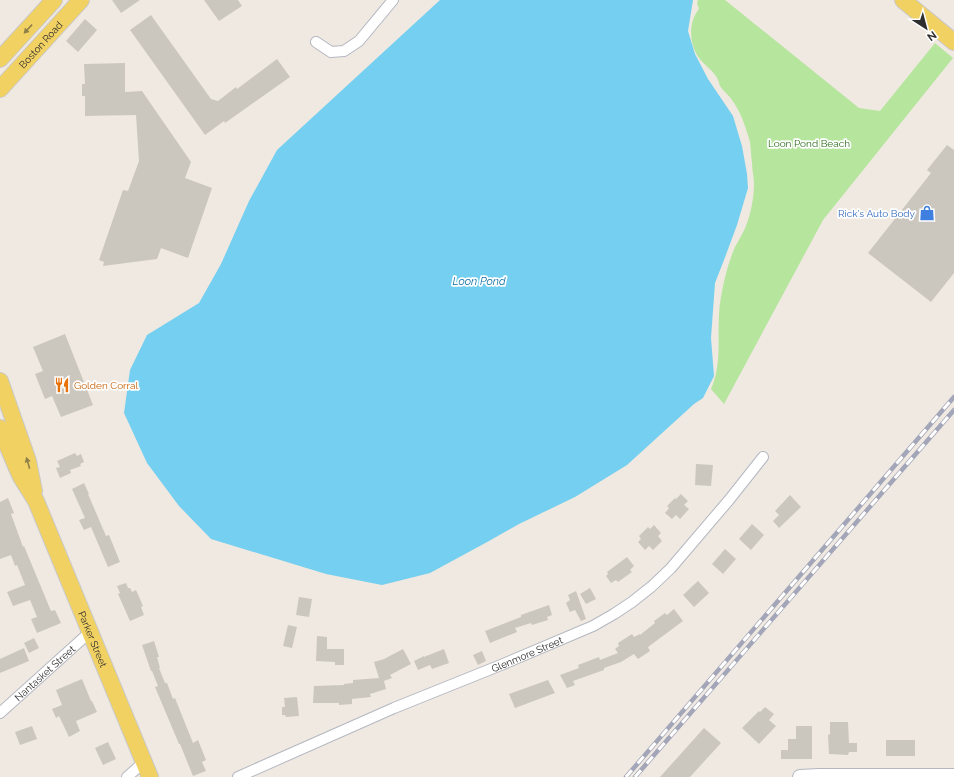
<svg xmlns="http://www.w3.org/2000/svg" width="954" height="777" font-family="Raleway,sans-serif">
<rect width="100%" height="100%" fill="#efe9e1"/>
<!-- green -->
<path fill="#b6e59e" d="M698,0h27l134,108 21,3 55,-68 18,15 -130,162 -99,184 -13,-15c13,-29 4,-61 10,-92 3,-17 7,-34 14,-50 4,-7 8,-14 11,-21 5,-13 8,-29 8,-42 0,-7 -2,-14 -2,-21 -1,-7 -1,-14 -2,-21 -4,-14 -9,-30 -18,-42 -3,-5 -9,-9 -12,-14 -1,-2 -1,-5 -3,-8 -4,-8 -13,-13 -18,-20 -10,-14 -11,-36 0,-49l-2,-6z"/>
<!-- water -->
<path fill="#75cff0" d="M440,0h253l-5,31 7,23 13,25 25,37 9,30 5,28 1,14 -11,37 -13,35 -9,23 -4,55 3,38 -11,22 -9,6 -67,61 -52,32 -56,27 -30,17 -59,32 -48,12 -56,-11 -115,-35 -32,-33 -32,-43 -23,-50 6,-43 17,-35 52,-32 22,-39 28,-63 28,-51z"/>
<!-- building -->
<g fill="#cbc7bf">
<path d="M112,0h28l-19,13z"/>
<path d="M204,0h34l4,6 -23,15z"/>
<path d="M151,15l60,84 7,2 18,-14 1,2 40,-30 13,18 -65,46 -1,-2 -19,14 -75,-105z"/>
<path d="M85,19l12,11 -19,22 -12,-11z"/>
<path d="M125,63v29l17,-1 49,71 -6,16 27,10 -24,70 -27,-10 -4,11 -54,7 1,-4 -5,-2 24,-70 5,1 11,-30 -3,-46 -51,1v-20h-3v-12h3l-1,-20z"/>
<path d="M947,145l7,5v123l-23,29 -63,-49 63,-80 -4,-3z"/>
<path d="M65,334l28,71 -32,12 -9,-21 -7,3 -10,-25 8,-3 -10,-24z"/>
<path d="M75,453l2,3 4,-2 3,8 -4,2 1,2 -11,4 1,3 -11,5 -4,-10 4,-1 -3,-6z"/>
<path d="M696,464l17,1 -2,21 -16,-1z"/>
<path d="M84,483l5,11h-1l18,42 3,-1 11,27 -12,5 -17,-40 -7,3 -5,-10 6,-2 -13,-29z"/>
<path d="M681,494l7,7 -4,4 5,4 -9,10 -4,-4 -4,4 -7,-6 4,-5 -2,-2 8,-8 1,1z"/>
<path d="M790,495l11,12 -22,21 -6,-7 6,-6 -4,-4z"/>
<path d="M8,498l6,15 -3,1 12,33 1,-1 27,65 4,-1 6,13 -24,10 -6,-14 6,-2 -7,-17 -17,6 -6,-14 18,-7 -8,-20 -2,1 -4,-11 -11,4v-57z"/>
<path d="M752,524l12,11 -13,15 -12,-11z"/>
<path d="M654,525l7,8 -3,3 4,5 -9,9 -4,-4 -4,4 -7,-8 3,-3 -2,-3 9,-9 2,2z"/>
<path d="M725,549l11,10 -13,15 -11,-10z"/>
<path d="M627,557l7,9 -4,4 2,2 -14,10 -2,-2 -5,3 -5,-7 2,-2 -1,-2z"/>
<path d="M698,581l11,12 -15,14 -11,-12z"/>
<path d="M126,583l2,5h2l2,4 4,-2 7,16 -2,1 3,8 -14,6 -12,-27 2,-1 -3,-7z"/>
<path d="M590,588l6,11 -10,5 -6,-10z"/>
<path d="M576,591l10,28 -5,2 -6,-11 -5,2 -4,-9 4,-3 -2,-5z"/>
<path d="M299,597l13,2 -3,18 -13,-2z"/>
<path d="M549,605l3,10 -5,2 1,3 -16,5 -1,-2 -16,5 2,4 -27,11 -5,-12 36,-14v-2z"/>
<path d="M674,609l9,12 -35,26 2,4 -12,8 -4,-5 -13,8 -17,6v2l-31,11 2,4 -8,3 -7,-13 19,-7 -1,-3 21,-8 1,3 18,-7 -3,-4 4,-3 -1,-3 14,-9 2,3 6,-3v1l15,-12 -1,-2 11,-8 2,2z"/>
<path d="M288,625l9,2 -5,21 -9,-2z"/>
<path d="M317,636l10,1v12h17v16h-9v-3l-19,-1z"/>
<path d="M34,638l5,10 -10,5 -5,-10z"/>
<path d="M154,641l5,16h-2l3,11h-1l6,15h2l6,16 2,-1 18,45 5,-3 8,20 -4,2 4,9 -13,5 -13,-32h-1l-24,-57 3,-1 -6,-15h-1l-9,-26z"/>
<path d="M24,648l5,13 -29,12v-14z"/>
<path d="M403,649l8,15 -21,11 2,3 -8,3 2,8 -16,5 1,3 -19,2v5l-13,1v-2h-26l1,-17 30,-1v-1l9,-1v-3l26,-2 -5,-16 10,-3z"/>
<path d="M444,649l5,14 -17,6 -2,-4 -12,5 -4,-9 10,-5v1z"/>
<path d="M482,651l4,10 -8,4 -5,-10z"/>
<path d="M82,679l9,22h1l5,11 -21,9 4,10 -11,6 -10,-21 -3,2 -4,-9 10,-4 -6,-15z"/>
<path d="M548,680l7,13 -40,15 -6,-14z"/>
<path d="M297,697l2,19 -13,1 -1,-2h-3v-8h3l-1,-9z"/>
<path d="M765,707l9,7 -5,6 7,6 -17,18 -17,-16 17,-17 1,1z"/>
<path d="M830,722h18l1,21h8v9h-8l-1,3 -19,-1 -1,-19 2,-1z"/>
<path d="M32,726l5,13 -17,6 -5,-13z"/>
<path d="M796,726h16v33h-31v-9h7v-11h8z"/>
<path d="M704,728l17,15 -31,34h-30z"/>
<rect x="886" y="740" width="29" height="16"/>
<path d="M108,742l8,17 -13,6 -8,-17z"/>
</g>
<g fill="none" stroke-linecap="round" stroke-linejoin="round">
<defs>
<g id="street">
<path d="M316,42l15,10 13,-1 15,-10 34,-41"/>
<path id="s1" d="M0,713l90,-81"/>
<path d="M127,777l17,-15"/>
<path id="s2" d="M238,777l156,-69 107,-43 92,-39 21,-12 18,-12 19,-15 20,-19 58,-68 34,-43"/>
</g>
<path id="secondary" d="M800,777l19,-1h135"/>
<g id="primary">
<path d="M903,0l51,42"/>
<path d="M0,59l54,-59"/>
<path id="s3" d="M0,89l81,-89"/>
<path d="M0,381l28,80 6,30"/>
<path id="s4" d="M0,428l16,38 5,11 15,24 114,276"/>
</g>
</defs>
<!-- street casing -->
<use href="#street" stroke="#b4b7c1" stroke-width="12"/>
<!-- secondary casing -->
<use href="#secondary" stroke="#b4b7c1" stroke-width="16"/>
<!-- primary casing -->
<use href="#primary" stroke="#c9c9c9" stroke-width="18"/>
<!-- street -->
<use href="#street" stroke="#fff" stroke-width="10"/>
<!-- secondary -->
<use href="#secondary" stroke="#fff" stroke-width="14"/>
<!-- primary -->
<use href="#primary" stroke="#f2d163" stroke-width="16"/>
<defs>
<g id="rail">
<path d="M626,777l328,-380"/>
<path d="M635,777l319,-367"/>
</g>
</defs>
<!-- rail casing -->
<use href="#rail" stroke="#a3a6b8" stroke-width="4.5"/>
<!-- rail -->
<use href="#rail" stroke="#fff" stroke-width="3" stroke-dasharray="9" stroke-linecap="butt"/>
</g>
<!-- one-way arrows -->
<defs><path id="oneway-solid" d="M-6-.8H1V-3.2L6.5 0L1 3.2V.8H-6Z"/></defs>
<g fill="#908048">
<use href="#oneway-solid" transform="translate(28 29) rotate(133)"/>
<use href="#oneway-solid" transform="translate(28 463) rotate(-106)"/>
</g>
<!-- icons -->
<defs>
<symbol id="shop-bare" viewBox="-9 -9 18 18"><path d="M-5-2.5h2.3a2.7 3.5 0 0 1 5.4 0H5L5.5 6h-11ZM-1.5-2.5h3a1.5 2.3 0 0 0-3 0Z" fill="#3f7fe0" stroke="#fff" stroke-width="2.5" paint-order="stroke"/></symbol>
<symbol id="restaurant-bare" viewBox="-9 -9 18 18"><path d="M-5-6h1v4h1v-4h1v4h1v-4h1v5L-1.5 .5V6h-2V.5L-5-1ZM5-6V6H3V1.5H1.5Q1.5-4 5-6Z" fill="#e8710a" stroke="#fff" stroke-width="2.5" paint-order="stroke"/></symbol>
</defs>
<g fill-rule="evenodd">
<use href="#shop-bare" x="916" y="202" width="22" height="22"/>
<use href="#restaurant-bare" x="51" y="374" width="22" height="22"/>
</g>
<g text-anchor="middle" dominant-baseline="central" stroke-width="3.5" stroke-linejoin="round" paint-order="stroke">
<!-- street labels -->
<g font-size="10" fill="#2e2e2e" stroke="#fff">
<text stroke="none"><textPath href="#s3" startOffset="60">Boston Road</textPath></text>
<text stroke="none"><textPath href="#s4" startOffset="231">Parker Street</textPath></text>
<text stroke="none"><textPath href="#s2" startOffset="314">Glenmore Street</textPath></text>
<text stroke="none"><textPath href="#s1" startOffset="60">Nantasket Street</textPath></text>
</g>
<!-- park labels -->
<g font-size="10" fill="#2c6e1b" stroke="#fff">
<text x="809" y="143">Loon Pond Beach</text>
</g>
<!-- shop labels -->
<g font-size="10" fill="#366cbe" stroke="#fff" text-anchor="end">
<text x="915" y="213">Rick's Auto Body</text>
</g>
<!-- food labels -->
<g font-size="10" fill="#c56008" stroke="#fff" text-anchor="start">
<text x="74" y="385">Golden Corral</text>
</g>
<!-- water labels -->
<g font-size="11" font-style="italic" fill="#0d6fa3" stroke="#fff">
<text x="479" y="281">Loon Pond</text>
</g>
</g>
<!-- north arrow -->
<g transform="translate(926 28) rotate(144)" stroke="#ffffff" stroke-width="3" paint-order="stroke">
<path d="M0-3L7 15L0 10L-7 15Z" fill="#2e2e2e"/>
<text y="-6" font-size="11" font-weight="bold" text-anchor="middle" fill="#2e2e2e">N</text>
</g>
</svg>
